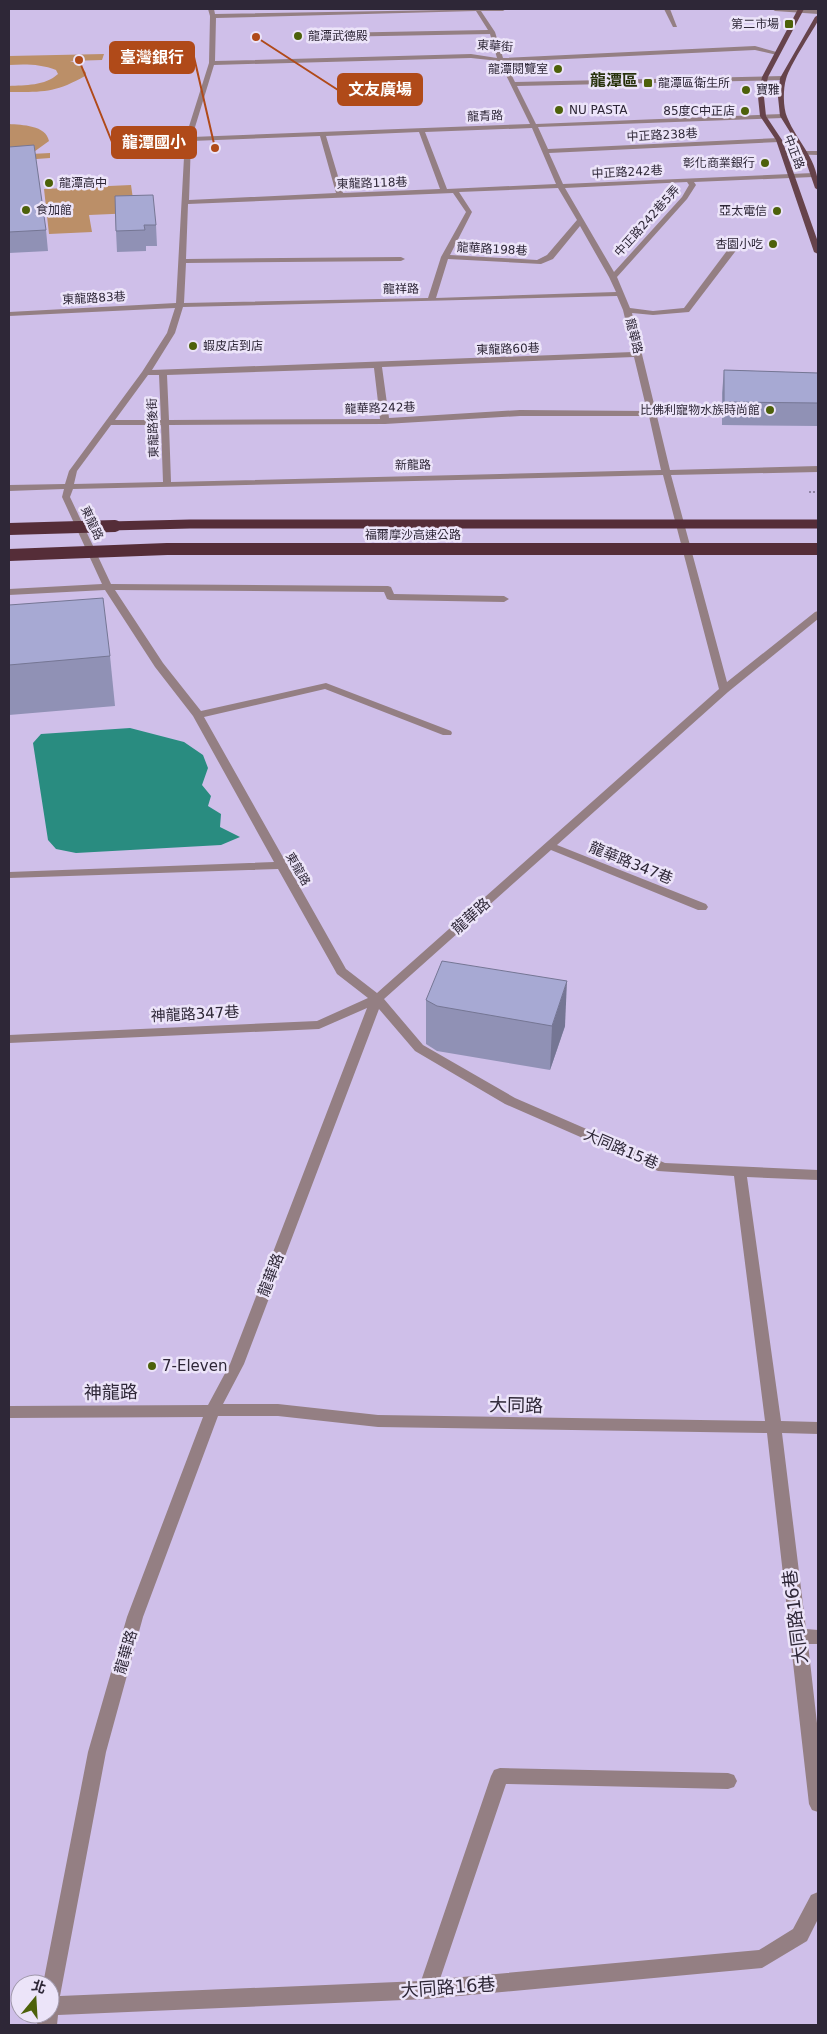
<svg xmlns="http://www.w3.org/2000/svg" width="827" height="2034" font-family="'DejaVu Sans','Noto Sans TC',sans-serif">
<rect width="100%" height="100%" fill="#cfbfe9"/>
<!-- green -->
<g fill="#bb8f68">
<path d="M104,54l-2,6 -32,1 10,3 6,9 -1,3c-30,17 -42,16 -76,16v-6c16,-1 36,0 49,-12l-2,-4c-15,-6 -31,-6 -47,-5v-9z"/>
<path d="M9,124c13,1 37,1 40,17l-18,13 19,-1v5l-41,3z"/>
<path d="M131,185l4,28 -46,2 3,17 -43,2 -5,-45z"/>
</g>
<!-- water -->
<path fill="#298c80" d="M130,728l54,14 19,13 5,13 -6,17 9,11 -3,10 13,8 -1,13 20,10 -19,8 -145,8 -20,-4 -8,-9 -15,-97 8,-9z"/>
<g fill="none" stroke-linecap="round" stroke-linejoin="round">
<!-- path -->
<path stroke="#9084a4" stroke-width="2" stroke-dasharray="2 2" stroke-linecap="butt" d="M809,492h9"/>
<!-- minor -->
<g fill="#947f83" fill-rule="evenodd">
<path d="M208,9h6l1,5 291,-5 -3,2h-22l14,21 8,26 252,-12 25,7 -3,2 -22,-5 -250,12 10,20 268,-6 3,2 -3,2 -266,6 19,38 247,-10 3,2 -3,2 -245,9 10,22 231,-11 3,2 -3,2 -230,11 14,31 250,-11 3,2 -3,2 -119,5 2,3 -9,14 -70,78 13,31 23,3 31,-3 51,-68h6v4l-52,68 -36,3 -21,-2 38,157 148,-4v6l-147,3 56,207 88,-70 3,-1v8l-90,73 -171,153 149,59 2,3 -2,3h-8l-147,-60 -167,149 39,46 92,53 150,65 153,7v10l-71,-3 34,244 37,1v12l-36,-1 24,196 12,1v14h-10l10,88v80l-6,-2 -3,-6 -42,-371 -389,-6 -100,-11h-60l-75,201 -37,135 -46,244 361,-15 70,-205 3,-6 6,-2 228,5 6,2 3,6 -3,6 -6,2 -222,-5 -66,195 319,-29 34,-21 18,-34 7,-3v27l-11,22 -45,27 -335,31 -369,16 -1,10h-20l1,-11h12v-30h-7l45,-232 39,-135 76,-200 -194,1v-12l199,-1 22,-41 137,-356 -48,21 -310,14v-8l308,-14 51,-23 -31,-24 -59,-105 -269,9v-6l265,-10 -81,-146 -38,-49 -50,-77 -96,5v-6l93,-5 -40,-87 2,-8 -55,2v-6l56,-1 4,-13 73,-99 25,-39 8,-25 -166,8v-4l167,-9 9,-164 24,-76 1,-47zM476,11l12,19 -158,3 -3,2 3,2 160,-3 7,24 -26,-4 -256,7 1,-43zM471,58l28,3 31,63 -338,13 22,-72zM532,128l24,56 -109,5 -22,-57zM419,132l21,57 -97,4 -17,-57zM320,136l16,57 -147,7 2,-59zM687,182l2,3 -7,12 -68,75 -49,-84zM558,188l19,32 -30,35 -10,5 -87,-5 22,-43 -13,-20zM453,193l13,19 -25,45 -13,41 -244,5 2,-40 215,-2 4,-2 -4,-2 -215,2 2,-55zM580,226l29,51 7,15 -180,6 12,-39 93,5 12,-5zM617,296l6,14 10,42 -481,18 23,-37 8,-26zM634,357l13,54 -127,-1 -131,8 -7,-51zM374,368l6,51 -211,1 -2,-45zM148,375h11l2,45h-46zM520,416h129l12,54 -490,12 -2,-57 216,-1zM111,425h50l2,57 -89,2 3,-13zM663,475l56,214 -342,304 -31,-24 -142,-252 121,-28 118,46h8l1,-2 -1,-2 -125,-48 -125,28 -38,-48 -48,-73 269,2 3,7 3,1 114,2 5,-3 -5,-3 -110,-2 -3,-7 -3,-1 -277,-2 -41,-87 3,-8zM379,1009l36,42 90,53 153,67 76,5 31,245 -387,-6 -100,-11h-55l21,-40z"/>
<path d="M664,9h6l7,18h-4z"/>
<path d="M772,9l46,1v4l-43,-3z"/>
<path d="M784,151h34v4l-36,-1 -1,-1z"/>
</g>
<!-- major -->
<g fill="#66434b" fill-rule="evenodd">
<path d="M798,9h6l-36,68 -4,20 2,19 16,24 36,102v12l-4,-2 -38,-112 -16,-24 -2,-19 4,-20z"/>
<path d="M818,15v6c-8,14 -28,44 -32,58 -3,10 -3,28 1,38 10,25 33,44 31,73l-3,-2 -12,-35 -23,-37 -2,-19 2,-19 35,-61z"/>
</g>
<!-- highway-bridge-far1 -->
<path stroke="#552d38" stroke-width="9" d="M69,527l121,-3h628"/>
<!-- highway-bridge -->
<g stroke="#552d38" stroke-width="12">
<path d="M9,529l106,-3"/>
<path d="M9,555l158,-6h651"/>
</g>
</g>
<!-- wall -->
<g fill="#9091b5">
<path d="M9,147l37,83 2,21 -39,2z"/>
<path d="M115,196l41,29 1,21h-11v5l-29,1 -1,-21z"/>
<path d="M724,370l94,3v53l-96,-1v-32z"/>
<path d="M9,605l101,51 5,50 -106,9z"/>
<path d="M426,1000l139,26 -15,44 -113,-19 -11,-7z"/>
</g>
<!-- shaded-wall -->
<path fill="#757694" d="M567,981l-2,45 -15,44 2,-44z"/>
<!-- building -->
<g fill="#a7a9d3" stroke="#757694">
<path d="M34,145l12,85 -37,2v-85z"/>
<path d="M153,195l3,30h-12l1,5 -29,1 -1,-35z"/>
<path d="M724,370l94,3v30l-94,-1z"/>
<path d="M103,598l7,58 -101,9v-60z"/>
<path d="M442,961l125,20 -15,45 -115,-20 -11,-6z"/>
</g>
<!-- markers -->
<g fill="#4d610a" stroke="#ece4f9" stroke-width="2">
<rect x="784" y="19" width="10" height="10" rx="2.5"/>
<circle cx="298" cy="36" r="5"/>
<circle cx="558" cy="69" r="5"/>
<rect x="643" y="78" width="10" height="10" rx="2.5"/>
<circle cx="746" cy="90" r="5"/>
<circle cx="559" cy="110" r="5"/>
<circle cx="745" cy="111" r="5"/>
<circle cx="765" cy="163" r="5"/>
<circle cx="49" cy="183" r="5"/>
<circle cx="26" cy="210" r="5"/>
<circle cx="777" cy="211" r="5"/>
<circle cx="773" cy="244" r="5"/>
<circle cx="193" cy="346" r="5"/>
<circle cx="770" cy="410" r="5"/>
<circle cx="152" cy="1366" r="5"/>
</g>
<g text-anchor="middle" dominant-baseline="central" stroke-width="5" stroke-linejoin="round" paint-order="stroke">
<!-- far-poi labels -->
<g font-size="12" fill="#2e2737" stroke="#ece4f9" text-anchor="end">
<text x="779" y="24">第二市場</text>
<text x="308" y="36" text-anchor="start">龍潭武德殿</text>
<text x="548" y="69">龍潭閱覽室</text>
<text x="658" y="83" text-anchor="start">龍潭區衛生所</text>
<text x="756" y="90" text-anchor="start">寶雅</text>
<text x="569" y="110" text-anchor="start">NU PASTA</text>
<text x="735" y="111">85度C中正店</text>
<text x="755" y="163">彰化商業銀行</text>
<text x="59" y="183" text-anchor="start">龍潭高中</text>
<text x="36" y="210" text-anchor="start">食加館</text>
<text x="767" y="211">亞太電信</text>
<text x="763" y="244">杏園小吃</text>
<text x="203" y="346" text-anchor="start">蝦皮店到店</text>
<text x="760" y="410">比佛利寵物水族時尚館</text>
</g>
<!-- far-street labels -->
<g font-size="12" fill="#2e2737" stroke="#ece4f9">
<text transform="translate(495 46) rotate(4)">東華街</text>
<text transform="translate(485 116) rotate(-2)">龍青路</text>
<text transform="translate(662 135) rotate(-3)">中正路238巷</text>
<text transform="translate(794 152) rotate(69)">中正路</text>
<text transform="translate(627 172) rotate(-3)">中正路242巷</text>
<text transform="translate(372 183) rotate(-2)">東龍路118巷</text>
<text transform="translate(647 221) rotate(-48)">中正路242巷5弄</text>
<text transform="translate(492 249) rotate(3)">龍華路198巷</text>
<text transform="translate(401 289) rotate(-1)">龍祥路</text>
<text transform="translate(94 298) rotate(-3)">東龍路83巷</text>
<text transform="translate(634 336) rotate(76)">龍華路</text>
<text transform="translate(508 349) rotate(-2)">東龍路60巷</text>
<text transform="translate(380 408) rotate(-2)">龍華路242巷</text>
<text transform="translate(153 428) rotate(-92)">東龍路後街</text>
<text transform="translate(413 465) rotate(-1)">新龍路</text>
<text transform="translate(92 523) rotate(65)">東龍路</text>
<text x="413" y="535">福爾摩沙高速公路</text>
<text transform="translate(298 869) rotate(60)">東龍路</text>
</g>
<!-- street labels -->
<g font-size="15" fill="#2e2737" stroke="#ece4f9">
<text transform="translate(631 863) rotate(22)">龍華路347巷</text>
<text transform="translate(471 916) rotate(-42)">龍華路</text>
<text transform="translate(195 1014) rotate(-3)">神龍路347巷</text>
<text transform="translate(621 1149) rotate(23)">大同路15巷</text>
<text transform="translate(271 1275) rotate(-69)">龍華路</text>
<text transform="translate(126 1652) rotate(-74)">龍華路</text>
</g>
<!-- poi labels -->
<g font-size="15" fill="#2e2737" stroke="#ece4f9" text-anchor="start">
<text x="162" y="1366">7-Eleven</text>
</g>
<!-- far-district labels -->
<g font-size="16" font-weight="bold" fill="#28320c" stroke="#ece4f9">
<text x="614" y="80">龍潭區</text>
</g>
<!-- near-street labels -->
<g font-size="18" fill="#2e2737" stroke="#ece4f9">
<text transform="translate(111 1392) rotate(-1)">神龍路</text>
<text transform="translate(516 1405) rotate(1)">大同路</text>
<text transform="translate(795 1617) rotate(-97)">大同路16巷</text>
<text transform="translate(448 1987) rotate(-4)">大同路16巷</text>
</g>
</g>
<!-- callouts -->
<path fill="none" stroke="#b04a19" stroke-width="2" d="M215 148L194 57M256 37L338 90M79 60L112 142"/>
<g fill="#b04a19" stroke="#ece4f9" stroke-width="2">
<circle cx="215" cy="148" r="5"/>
<circle cx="256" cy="37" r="5"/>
<circle cx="79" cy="60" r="5"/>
</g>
<g fill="#b04a19" stroke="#b04a19" stroke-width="2">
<rect x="110" y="42" width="84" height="31" rx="5"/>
<rect x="338" y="74" width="84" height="31" rx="5"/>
<rect x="112" y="127" width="84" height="31" rx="5"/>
</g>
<g font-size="16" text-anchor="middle" font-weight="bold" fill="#fff">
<text x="152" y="63">臺灣銀行</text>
<text x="380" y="95">文友廣場</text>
<text x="154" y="148">龍潭國小</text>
</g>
<!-- border -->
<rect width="827" height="2034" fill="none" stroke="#2e2737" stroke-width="20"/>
<!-- north arrow -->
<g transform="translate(35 1999) rotate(18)"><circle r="24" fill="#ece4f9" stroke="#a098ab"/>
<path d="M0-4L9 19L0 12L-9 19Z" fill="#4d610a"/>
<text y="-8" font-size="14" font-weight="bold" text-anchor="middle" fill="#2e2737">北</text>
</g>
</svg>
